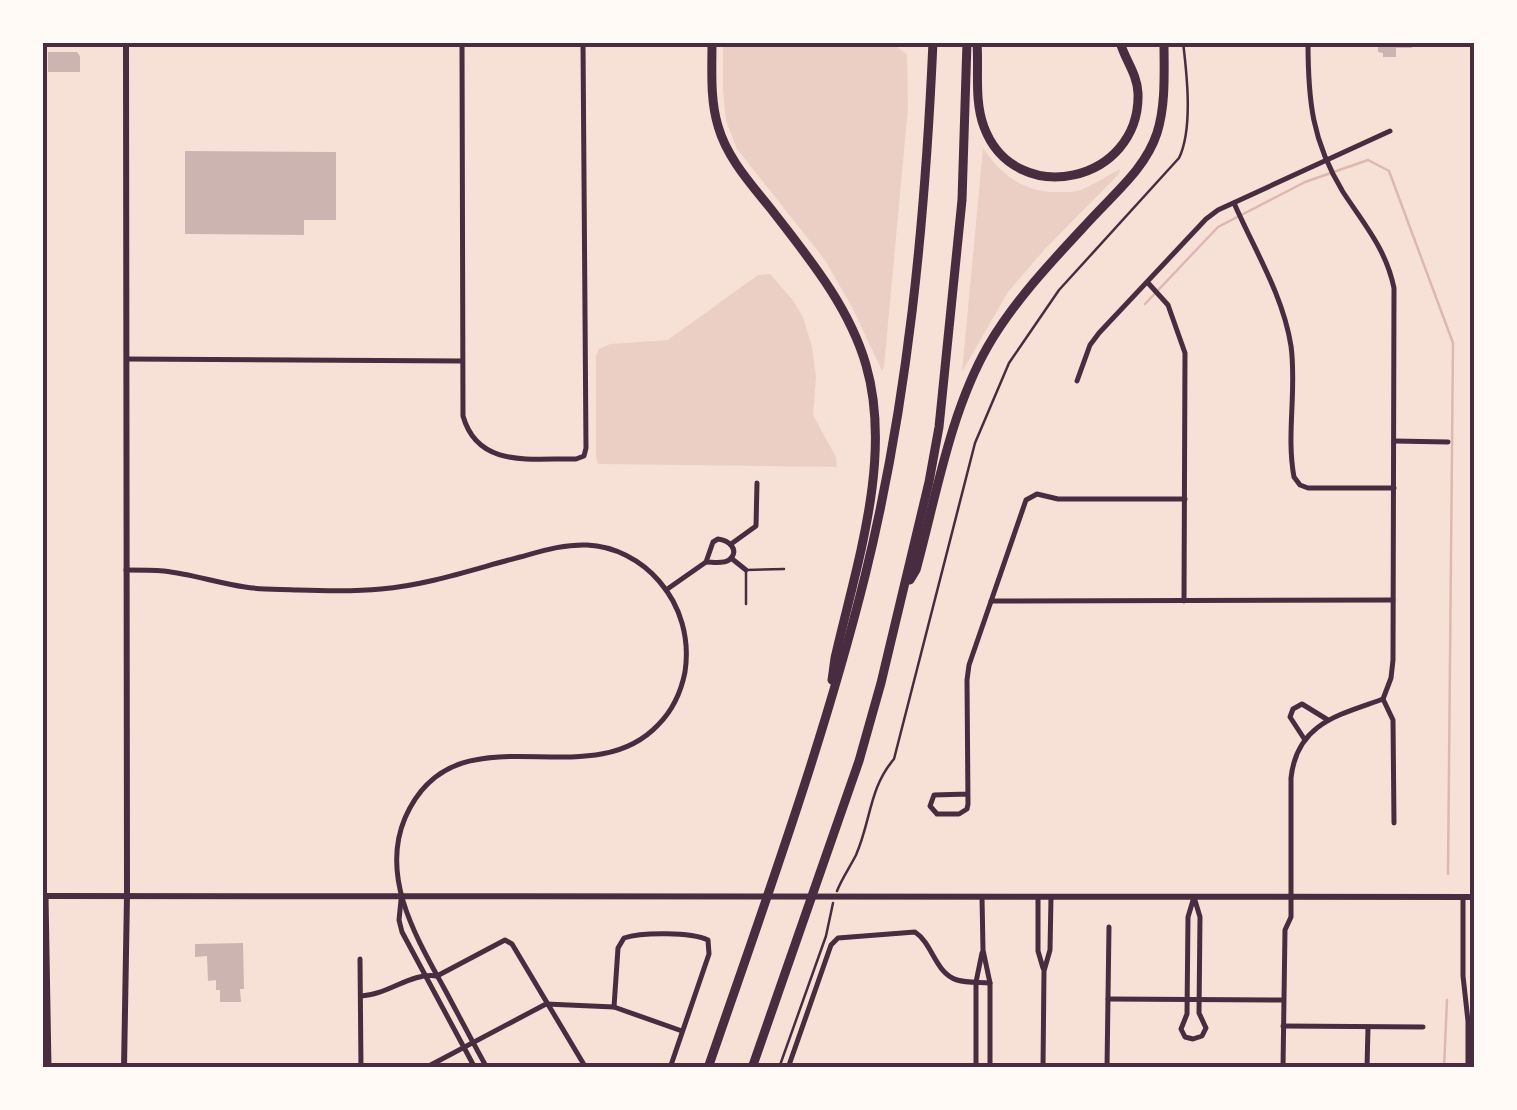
<svg xmlns="http://www.w3.org/2000/svg" width="1517" height="1110" font-family="Arial,sans-serif">
<rect width="100%" height="100%" fill="#f7e1d7"/>
<!-- green -->
<g fill="#ebcfc5">
<path d="M723,43h168l16,11 1,54 -24,259 -2,4 -29,-62 -28,-49 -88,-111 -11,-28 -3,-30z"/>
<path d="M983,148c17,25 38,43 71,44 10,0 22,1 31,-4 12,-5 23,-13 35,-19l-1,5 -75,76 -36,42 -46,80z"/>
<path d="M770,274l22,25 11,18 9,30 4,30 -3,38 23,42 1,10 -239,-3 -2,-8v-100l3,-7 11,-5 58,-4 90,-65z"/>
</g>
<g fill="none" stroke-linecap="round" stroke-linejoin="round">
<!-- stream -->
<g stroke="#dcb8b0" stroke-width="2.5">
<path d="M1145,304l73,-77 87,-45 63,-22 21,11 64,172 -5,531"/>
<path d="M1444,1068l3,-68"/>
</g>
</g>
<!-- building -->
<g fill="#ccb4b1">
<path d="M1378,42h34v6h-16v9h-13v-4l-5,-1z"/>
<path d="M48,52h29l3,4v16h-32z"/>
<path d="M185,151l151,1v68h-32v15l-119,-1z"/>
<path d="M243,943l1,46h-4l1,13h-21v-12h-4v-10l-8,1 -1,-25 -12,1v-13z"/>
</g>
<g fill="none" stroke-linecap="round" stroke-linejoin="round">
<!-- path -->
<g stroke="#4a2c40" stroke-width="2.5">
<path d="M837,891c5,-13 13,-24 19,-36 15,-34 13,-67 38,-96l81,-316 34,-80 50,-73 120,-132c14,-29 8,-83 4,-116"/>
<path d="M779,1068l47,-132 7,-33"/>
</g>
<!-- service -->
<path stroke="#4a2c40" stroke-width="2.5" d="M746,604v-34l38,-1"/>
<!-- minor -->
<g stroke="#4a2c40" stroke-width="5">
<path d="M462,42l1,374c15,53 69,42 113,43l8,-3 2,-8 -3,-406"/>
<path d="M1308,42c0,59 4,99 35,150 21,32 43,57 51,96l-1,372 -2,18 -8,21"/>
<path d="M1234,203c20,46 49,92 57,143 6,43 -5,89 3,131l6,8 8,3h86"/>
<path d="M1149,284l19,21 17,48 -1,248"/>
<path d="M127,359l335,2"/>
<path d="M1077,381l13,-36 9,-12 107,-114 12,-9 172,-79"/>
<path d="M1394,441l54,1"/>
<path d="M718,539c10,1 23,11 11,21 -5,4 -16,2 -23,2l7,-20z"/>
<path d="M731,544l25,-18 1,-43"/>
<path d="M731,558l15,12"/>
<path d="M126,570c12,0 25,0 38,1 27,3 54,12 81,16 17,3 35,2 53,3 27,1 55,2 83,-1 47,-4 93,-20 139,-32 22,-6 44,-13 67,-12 27,1 54,15 72,36 22,25 31,58 26,91 -4,20 -13,39 -27,53 -71,75 -203,-22 -253,93 -25,59 11,119 39,170 14,26 28,53 43,80"/>
<path d="M666,590l40,-28"/>
<path d="M991,601l402,-1"/>
<path d="M1383,699l10,21 1,103"/>
<path d="M1305,740l-15,-23 3,-8 9,-5 26,16"/>
<path d="M968,794l-34,1 -4,11 7,8h22l8,-5 1,-5 -1,-124 2,-15 57,-165 11,-6 21,5h127"/>
<path d="M46,896l3,172"/>
<path d="M982,897l1,53 7,33v85"/>
<path d="M1038,897v54l5,17"/>
<path d="M1194,897l6,20 -1,96 7,15 -4,8 -9,3 -8,-2 -4,-8 6,-15 1,-97z"/>
<path d="M1463,897v79l5,45v47"/>
<path d="M401,900l-2,20 3,12 73,136"/>
<path d="M360,959l1,109"/>
<path d="M361,996c27,-1 50,-24 76,-20l68,-36 7,4 74,124"/>
<path d="M1108,999l175,1"/>
<path d="M614,1007l4,-59 6,-10c18,-6 67,-6 84,2l1,14 -39,114"/>
<path d="M1283,1026l140,1"/>
<path d="M425,1068l121,-64 68,3 68,24"/>
<path d="M788,1068l43,-123 7,-7 77,-6c18,12 20,41 42,48 10,3 22,2 33,3"/>
<path d="M976,1068v-86l6,-29"/>
<path d="M1043,1068l1,-97 6,-21 1,-53"/>
<path d="M1107,1068l2,-141"/>
<path d="M1283,1068l2,-138 6,-13v-139c6,-55 48,-63 92,-79"/>
<path d="M1367,1068l1,-41"/>
</g>
<!-- tertiary -->
<path stroke="#4a2c40" stroke-width="6" d="M42,896l1432,1"/>
<!-- secondary -->
<path stroke="#4a2c40" stroke-width="6" d="M124,1068l3,-172 -1,-854"/>
<!-- motorway -->
<g stroke="#4a2c40" stroke-width="9">
<path d="M712,42c0,28 -2,58 6,84 9,32 33,58 53,83 37,48 78,97 95,156 27,93 -10,201 -31,293l-3,22"/>
<path d="M977,42c2,29 -3,58 7,85 31,83 157,56 154,-34 -1,-20 -13,-33 -18,-51"/>
<path d="M910,580l6,-10c20,-73 34,-158 72,-224 28,-48 67,-88 105,-129 24,-26 53,-50 64,-84 9,-28 7,-61 7,-91"/>
<path d="M708,1068c56,-163 115,-324 157,-492 43,-174 60,-354 68,-534"/>
<path d="M752,1068l107,-307 22,-78 48,-201 10,-55 23,-227 5,-158"/>
</g>
</g>
<!-- border -->
<rect width="1517" height="1110" fill="none" stroke="#fffaf5" stroke-width="90"/>
<rect x="45" y="45" width="1427" height="1020" fill="none" stroke="#4a2c40" stroke-width="4"/>
</svg>
